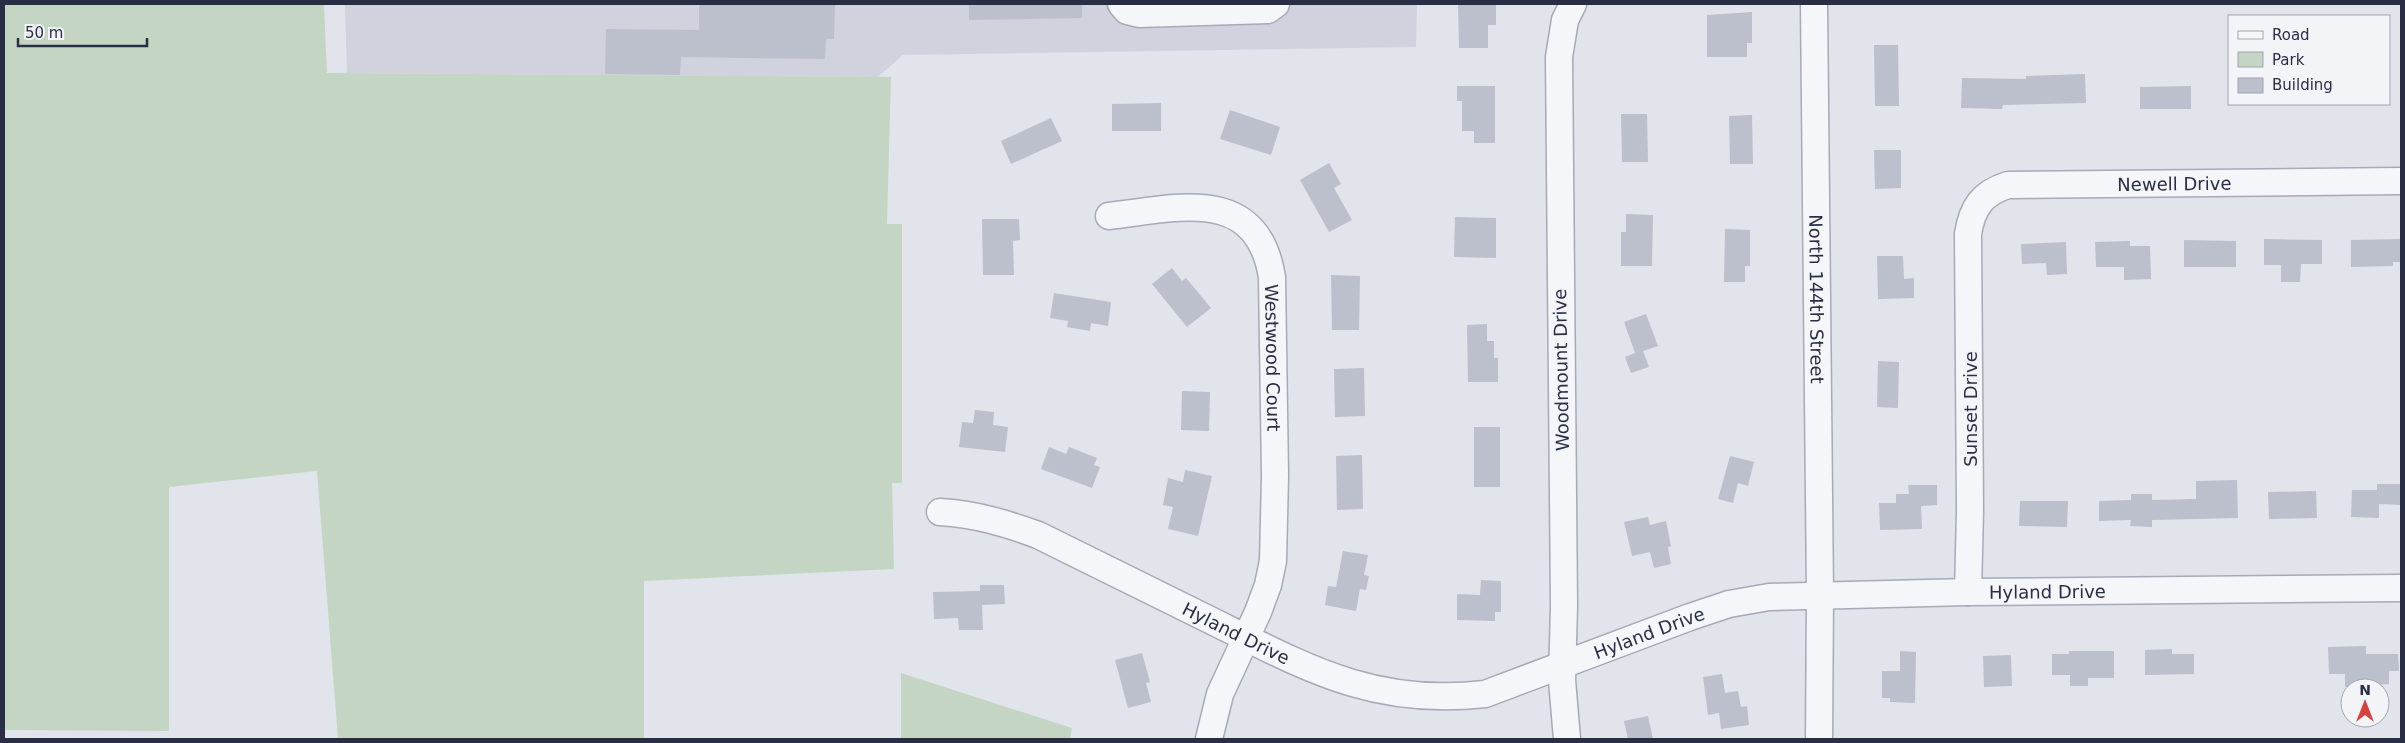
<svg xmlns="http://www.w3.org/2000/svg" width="2405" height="743" font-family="'DejaVu Sans',sans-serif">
<rect width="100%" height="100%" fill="#e2e4eb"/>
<!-- built -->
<path fill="#d0d3de" d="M345,4h1072l-1,43 -513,8 -25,22 -531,-4z"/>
<!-- green -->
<g fill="#c4d6c3">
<path d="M4,4h320l3,69 564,4 -4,147h15v259h-10l2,86 -250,12v158h-306l-21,-268 -148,16v244l-165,-1z"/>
<path d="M901,673l171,55 -2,11h-169z"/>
</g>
<!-- building -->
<g fill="#bcbfcc">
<path d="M699,4h136l-1,35h-8l-1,20 -144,-2 -1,18 -75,-1 1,-45 93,1z"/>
<path d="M969,4h113v14l-113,2z"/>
<path d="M1458,4h38v21h-8v23h-29z"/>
<path d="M1752,12v31h-5v14h-40v-42z"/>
<path d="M1874,45h24l1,61h-24z"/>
<path d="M2085,74l1,29 -83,2 -1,4 -41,-1 1,-30 64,1v-3z"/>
<path d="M1457,86h38v57h-21v-12h-12v-30h-5z"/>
<path d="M2191,86v23h-51v-22z"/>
<path d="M1161,103v28h-49v-27z"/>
<path d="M1230,110l50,17 -9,28 -51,-16z"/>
<path d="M1621,114h26l1,48h-26z"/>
<path d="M1752,115l1,49h-23l-1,-48z"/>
<path d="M1051,118l11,23 -51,23 -10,-23z"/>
<path d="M1874,150h27v38l-26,1z"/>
<path d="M1329,163l12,21 -7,4 18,32 -23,12 -29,-52z"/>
<path d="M1626,214l27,1 -1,51h-31v-34h5z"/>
<path d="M1455,217l41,1v40l-42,-1z"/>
<path d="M982,219h37l1,21 -7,1 1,34h-31z"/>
<path d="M1725,229l25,1v36h-5v16h-21z"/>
<path d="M2264,239l58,1v24h-21l-1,18h-19v-17h-17z"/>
<path d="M2401,239v23h-8v4l-42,1v-27z"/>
<path d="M2184,240l52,1v26h-52z"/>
<path d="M2130,241v5h20l1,33 -27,1v-13h-28l-1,-25z"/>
<path d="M2066,242l1,32 -20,1 -1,-12 -24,1 -1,-20z"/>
<path d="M1877,256h26l1,23 10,-1v20l-36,1z"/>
<path d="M1172,268l10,13 4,-3 25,30 -24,19 -35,-43z"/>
<path d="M1331,275l29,1 -1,54h-27z"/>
<path d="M1054,293l57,9 -3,24 -17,-3 -1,8 -23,-4 1,-6 -18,-3z"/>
<path d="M1646,314l12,32 -15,5 6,16 -18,6 -6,-16 10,-4 -11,-31z"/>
<path d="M1487,324v17h7v17h4v24h-30l-1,-57z"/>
<path d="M1878,361l21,1 -1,46 -21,-1z"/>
<path d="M1364,368l1,48 -30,1 -1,-48z"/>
<path d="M1182,391l28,1 -1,39 -28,-1z"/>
<path d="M975,410l19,2 -1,13 15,2 -3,25 -46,-5 3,-25 11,1z"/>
<rect x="1474" y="427" width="26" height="60"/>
<path d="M1049,447l17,7 3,-7 28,11 -3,7 6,2 -8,21 -51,-19z"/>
<path d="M1362,455l1,54 -26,1 -1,-54z"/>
<path d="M1730,456l24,6 -6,24 -10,-3 -5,20 -15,-4z"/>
<path d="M1185,470l27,6 -14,60 -30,-7 5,-22 -10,-2 5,-27 15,4z"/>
<path d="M2237,480l1,38 -86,2v7l-22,-1 1,-6 -32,1v-20l32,-1v-6h21v6l44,-1v-18z"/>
<path d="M2377,484h24v21l-22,-1v14l-28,-1 1,-27h25z"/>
<path d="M1908,485h29v20l-16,1 1,23 -42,1 -1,-27h17v-9h13z"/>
<path d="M2316,491l1,27 -48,1 -1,-27z"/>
<path d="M2020,501h48l-1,26 -48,-1z"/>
<path d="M1648,517l2,8 16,-4 5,25 -3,1 3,17 -17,4 -4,-16 -18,4 -8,-34z"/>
<path d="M1343,551l25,4 -4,20 5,1 -3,14 -6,-1 -4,22 -31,-6 3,-19 8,1z"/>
<path d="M1481,580l20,1v31h-6v9l-38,-1v-26l23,1z"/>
<path d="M980,585h24l1,19 -23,1 1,25h-24l-1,-12 -24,1 -1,-27 47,-1z"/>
<path d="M2366,646v8h32l1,17h-10v13l-44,3v-13h-16l-1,-27z"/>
<path d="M2172,649v5h22v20l-49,1v-25z"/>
<path d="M1900,651l16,1 -1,51 -25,-1v-4h-8v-27h18z"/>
<path d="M2069,651h45v27h-26v8h-18v-11h-18v-21h17z"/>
<path d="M1142,653l8,29 -4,1 5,19 -23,6 -13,-48z"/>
<path d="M2011,655l1,31 -28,1 -1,-31z"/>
<path d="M1722,674l3,19 13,-2 3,16 6,-1 2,19 -28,4 -2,-16 -11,2 -5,-38z"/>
<path d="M1648,716l5,23h-25l-4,-18z"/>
</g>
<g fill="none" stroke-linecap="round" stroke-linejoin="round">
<defs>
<g id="minor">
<path d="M1121,4l6,7 12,3 129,-4 8,-6"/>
<path id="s1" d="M1814,4l6,591 -1,144"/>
<path id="s2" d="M1109,216c69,-8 148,-31 163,61l3,199 -2,85 -5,24 -10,27 -38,82 -11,45"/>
<path id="s3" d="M940,512c35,2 65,11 98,23 57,28 114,56 170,84 97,48 165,88 277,75l205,-77 39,-13 40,-7 199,-5 433,-4"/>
<path id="s4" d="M1968,592l2,-81 -2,-277c4,-26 14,-41 40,-49l393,-4"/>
<path d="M1567,739l-5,-59 2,-74 -5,-549 6,-37 8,-16"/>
</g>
</defs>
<!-- minor casing -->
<use href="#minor" stroke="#a7aab6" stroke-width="29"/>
<!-- minor -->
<use href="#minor" stroke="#f5f6f9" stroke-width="26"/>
</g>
<g text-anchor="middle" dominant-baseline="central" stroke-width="4" stroke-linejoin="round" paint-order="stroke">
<!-- street labels -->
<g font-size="18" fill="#292e45" stroke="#f2f4f8">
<text stroke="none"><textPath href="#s4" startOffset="592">Newell Drive</textPath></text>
<text stroke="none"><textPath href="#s1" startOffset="295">North 144th Street</textPath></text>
<text stroke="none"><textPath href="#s2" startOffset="282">Westwood Court</textPath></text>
<text transform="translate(1561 370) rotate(-91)">Woodmount Drive</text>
<text transform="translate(1970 409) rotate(-90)">Sunset Drive</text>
<text stroke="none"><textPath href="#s3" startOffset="1162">Hyland Drive</textPath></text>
<text stroke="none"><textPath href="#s3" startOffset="322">Hyland Drive</textPath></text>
<text stroke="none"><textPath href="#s3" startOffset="758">Hyland Drive</textPath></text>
</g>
</g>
<!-- border -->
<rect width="2405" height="743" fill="none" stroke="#292e45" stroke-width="10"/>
<!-- legend -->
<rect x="2228" y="15" width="162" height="90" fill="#f2f4f8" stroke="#a2a5b0"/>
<rect x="2238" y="31" width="25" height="8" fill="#f5f6f9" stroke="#a2a5b0"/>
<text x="2272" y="40" font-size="15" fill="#292e45">Road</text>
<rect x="2238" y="52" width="25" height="15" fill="#c4d6c3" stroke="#a2a5b0"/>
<text x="2272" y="65" font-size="15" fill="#292e45">Park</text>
<rect x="2238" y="78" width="25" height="15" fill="#bcbfcc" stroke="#a2a5b0"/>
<text x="2272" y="90" font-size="15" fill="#292e45">Building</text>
<!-- north arrow -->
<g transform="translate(2365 703)"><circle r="24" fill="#f2f4f8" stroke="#a2a5b0"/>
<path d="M0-4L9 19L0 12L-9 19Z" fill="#d9413f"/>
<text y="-8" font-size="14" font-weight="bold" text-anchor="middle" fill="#292e45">N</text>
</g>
<!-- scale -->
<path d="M18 38v8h129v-8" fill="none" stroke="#292e45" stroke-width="2.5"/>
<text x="25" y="38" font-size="15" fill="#292e45" stroke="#f2f4f8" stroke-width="4" paint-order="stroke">50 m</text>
</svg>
